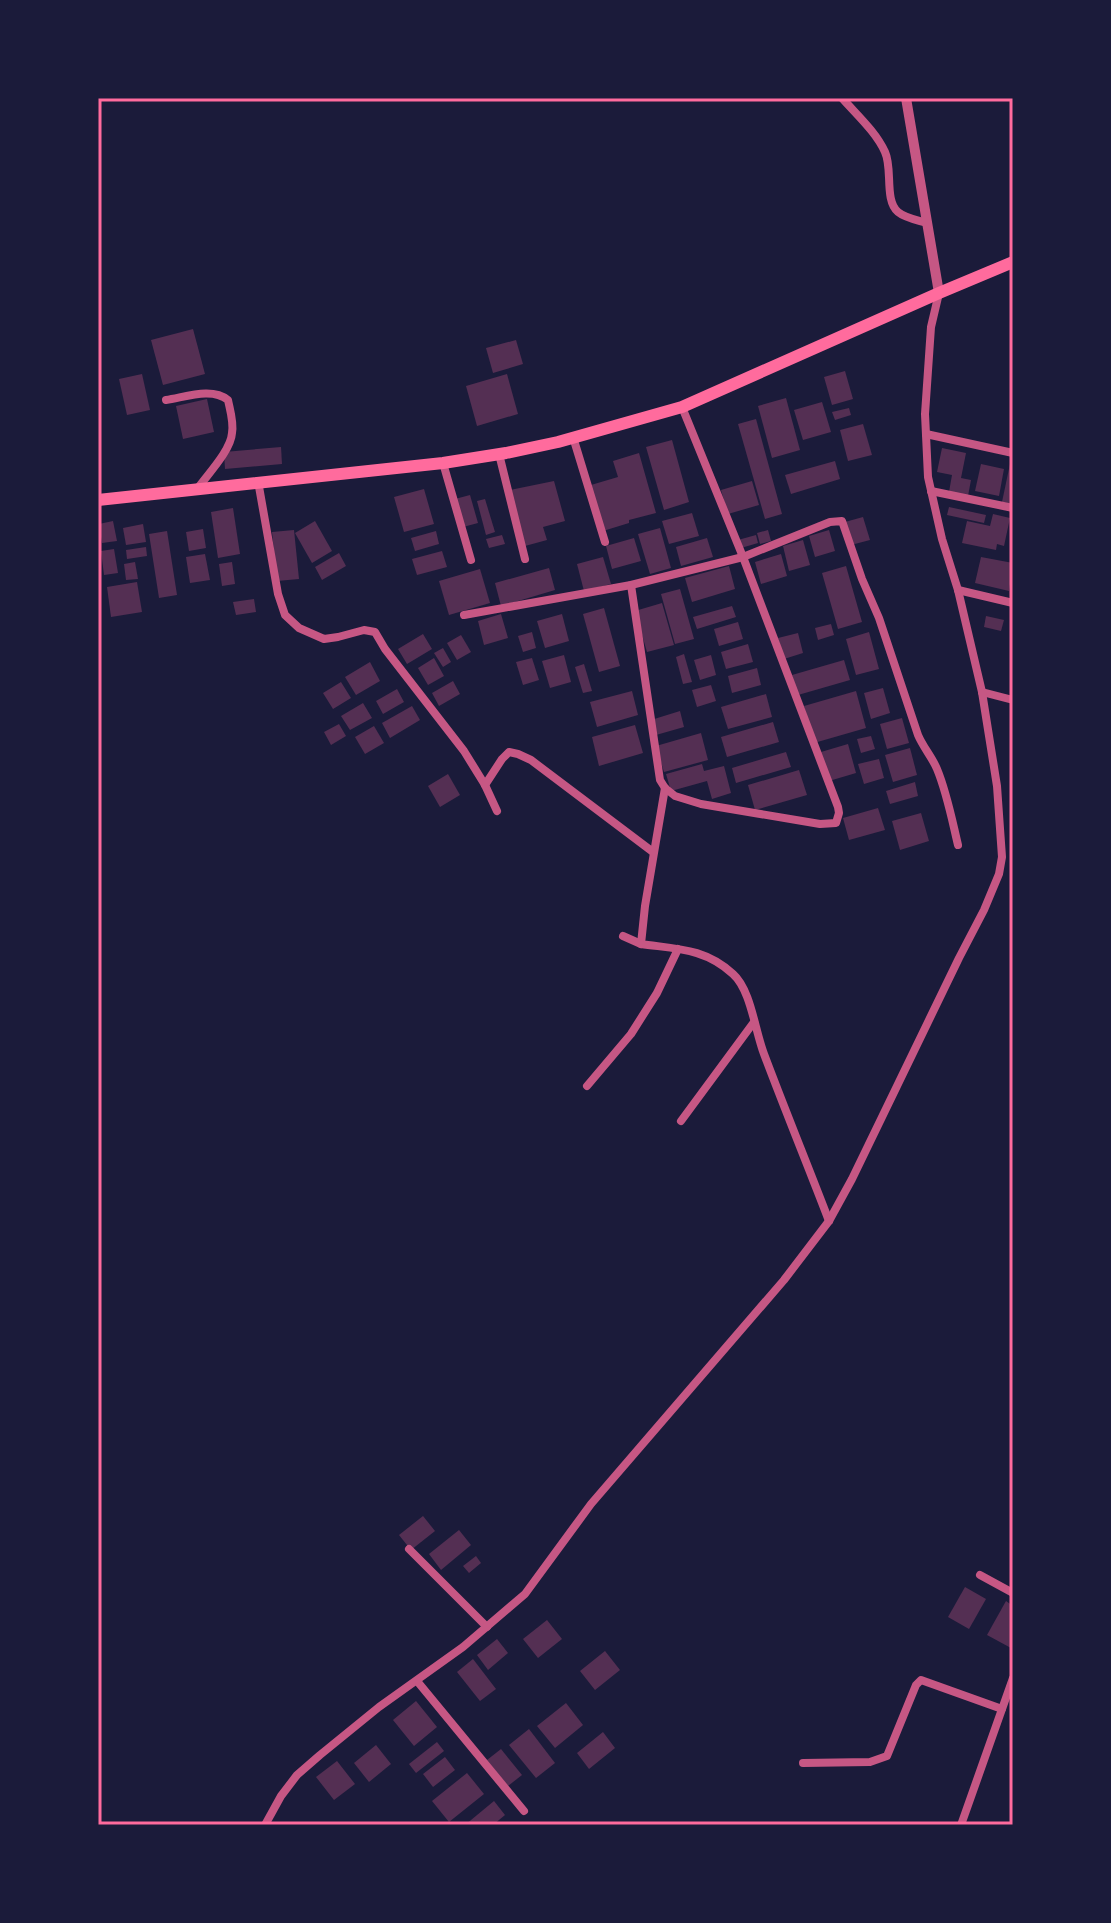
<svg xmlns="http://www.w3.org/2000/svg" width="1111" height="1923" font-family="'DejaVu Sans',sans-serif">
<rect width="100%" height="100%" fill="#1b1b3a"/>
<!-- building -->
<g fill="#542f53">
<path d="M193,329l12,45 -42,11 -12,-45z"/>
<path d="M516,340l7,24 -30,9 -7,-25z"/>
<path d="M845,371l8,28 -21,6 -8,-28z"/>
<path d="M142,374l8,36 -23,5 -8,-36z"/>
<path d="M507,374l11,40 -41,12 -11,-40z"/>
<path d="M786,398l14,52 -28,8 -14,-52z"/>
<path d="M207,399l7,33 -31,7 -7,-33z"/>
<path d="M822,402l9,30 -28,8 -9,-30z"/>
<path d="M849,408l2,7 -16,5 -3,-8z"/>
<path d="M756,419l26,95 -17,5 -27,-95z"/>
<path d="M863,424l9,31 -24,6 -8,-31z"/>
<path d="M672,440l17,62 -25,8 -18,-63z"/>
<path d="M281,447l1,17 -57,5 -1,-17z"/>
<path d="M942,448l24,5 -5,25 10,2 -3,16 -19,-4 3,-17 -15,-3z"/>
<path d="M639,453l17,60 -27,7v3l-26,8 -12,-46 27,-8 -5,-16z"/>
<path d="M835,461l5,18 -49,15 -6,-19z"/>
<path d="M981,464l23,5 -5,27 -24,-5z"/>
<path d="M1010,464h3v40l-11,-2z"/>
<path d="M554,481l11,40 -22,6 4,13 -22,6 -15,-56z"/>
<path d="M752,481l7,24 -31,9 -7,-24z"/>
<path d="M424,489l10,35 -30,8 -10,-35z"/>
<path d="M470,495l8,28 -15,4 -8,-28z"/>
<path d="M485,499l10,33 -9,3 -9,-34z"/>
<path d="M949,507l37,8 -2,8 -37,-8z"/>
<path d="M233,508l7,46 -22,4 -7,-46z"/>
<path d="M692,513l7,23 -30,8 -7,-23z"/>
<path d="M993,514l17,4 -6,28 -7,-2 -1,6 -34,-7 5,-22 23,5z"/>
<path d="M863,517l7,23 -19,5 -6,-23z"/>
<path d="M113,521l4,20 -15,2 -3,-19z"/>
<path d="M315,521l17,30 -20,12 -17,-30z"/>
<path d="M143,524l3,18 -20,3 -3,-17z"/>
<path d="M660,528l11,40 -21,6 -12,-40z"/>
<path d="M203,529l3,19 -17,3 -3,-19z"/>
<path d="M294,530l5,49 -22,2 -5,-49z"/>
<path d="M768,530l3,11 -11,3 -3,-11z"/>
<path d="M829,530l6,21 -20,6 -6,-21z"/>
<path d="M167,531l10,64 -18,3 -10,-64z"/>
<path d="M436,531l3,13 -24,7 -4,-13z"/>
<path d="M502,535l3,9 -16,4 -3,-9z"/>
<path d="M756,535l2,8 -17,5 -3,-8z"/>
<path d="M634,538l7,23 -29,8 -6,-23z"/>
<path d="M707,538l6,19 -32,9 -5,-19z"/>
<path d="M803,540l7,25 -21,6 -6,-25z"/>
<path d="M146,547l1,9 -20,3 -1,-9z"/>
<path d="M114,549l4,24 -14,2 -3,-24z"/>
<path d="M442,551l5,16 -30,8 -5,-16z"/>
<path d="M339,553l7,13 -24,14 -7,-13z"/>
<path d="M205,554l5,26 -20,3 -4,-26z"/>
<path d="M781,554l6,22 -26,8 -6,-22z"/>
<path d="M603,557l8,27 -27,7 -7,-27z"/>
<path d="M981,557l32,6 -4,28 -34,-8z"/>
<path d="M135,562l3,17 -12,1 -2,-16z"/>
<path d="M232,562l3,22 -13,2 -3,-22z"/>
<path d="M729,566l6,23 -43,13 -7,-24z"/>
<path d="M846,566l16,56 -24,7 -16,-56z"/>
<path d="M549,568l6,22 -54,16 -6,-23z"/>
<path d="M480,569l10,34 -41,12 -10,-34z"/>
<path d="M137,582l5,30 -31,5 -4,-30z"/>
<path d="M680,589l14,50 -19,5 -14,-50z"/>
<path d="M254,599l2,13 -20,3 -3,-13z"/>
<path d="M662,603l12,42 -27,7 -12,-41z"/>
<path d="M732,606l4,11 -39,12 -4,-12z"/>
<path d="M604,608l16,58 -21,6 -16,-58z"/>
<path d="M501,614l7,24 -24,7 -6,-24z"/>
<path d="M562,614l7,27 -24,7 -8,-27z"/>
<path d="M986,616l18,4 -3,11 -17,-4z"/>
<path d="M738,622l5,17 -24,7 -5,-17z"/>
<path d="M831,624l3,11 -16,5 -3,-12z"/>
<path d="M532,632l4,16 -13,4 -5,-16z"/>
<path d="M869,632l10,37 -23,6 -10,-36z"/>
<path d="M798,633l5,20 -19,6 -6,-21z"/>
<path d="M423,634l9,15 -25,15 -9,-15z"/>
<path d="M461,635l10,17 -14,8 -10,-17z"/>
<path d="M748,644l5,18 -27,7 -5,-17z"/>
<path d="M443,648l8,14 -8,5 -9,-14z"/>
<path d="M684,654l8,28 -9,2 -7,-27z"/>
<path d="M564,655l7,27 -21,6 -8,-27z"/>
<path d="M711,655l5,20 -16,5 -6,-20z"/>
<path d="M434,658l10,18 -16,9 -10,-17z"/>
<path d="M532,658l7,22 -16,5 -7,-23z"/>
<path d="M844,660l6,20 -52,15 -6,-20z"/>
<path d="M370,662l10,19 -24,14 -11,-18z"/>
<path d="M584,664l8,27 -9,2 -8,-26z"/>
<path d="M757,668l4,17 -29,8 -4,-17z"/>
<path d="M453,681l7,13 -21,12 -7,-13z"/>
<path d="M341,682l10,16 -18,11 -10,-16z"/>
<path d="M711,685l5,16 -19,6 -5,-17z"/>
<path d="M883,688l7,25 -19,6 -7,-26z"/>
<path d="M397,689l7,13 -21,12 -7,-13z"/>
<path d="M632,691l6,24 -41,12 -7,-25z"/>
<path d="M856,691l10,37 -52,15 -10,-37z"/>
<path d="M766,694l6,23 -44,12 -7,-22z"/>
<path d="M363,703l9,15 -22,12 -9,-14z"/>
<path d="M412,706l8,14 -30,18 -8,-15z"/>
<path d="M680,711l4,16 -28,8 -5,-15z"/>
<path d="M902,718l7,25 -22,6 -7,-25z"/>
<path d="M773,722l6,20 -52,15 -6,-20z"/>
<path d="M339,724l7,12 -15,9 -7,-13z"/>
<path d="M635,725l8,28 -44,13 -7,-29z"/>
<path d="M374,726l10,17 -19,11 -10,-17z"/>
<path d="M701,733l7,27 -44,12 -8,-26z"/>
<path d="M871,736l4,13 -14,4 -4,-14z"/>
<path d="M848,744l8,29 -27,8 -8,-29z"/>
<path d="M910,748l7,27 -24,7 -8,-27z"/>
<path d="M786,752l5,15 -55,16 -4,-15z"/>
<path d="M879,759l5,19 -20,6 -6,-20z"/>
<path d="M702,764l2,7 20,-5 7,27 -19,6 -5,-18 -36,10 -5,-17z"/>
<path d="M799,770l8,25 -52,15 -7,-25z"/>
<path d="M448,774l12,21 -20,12 -12,-21z"/>
<path d="M915,782l3,14 -28,8 -4,-13z"/>
<path d="M878,808l7,22 -36,10 -6,-22z"/>
<path d="M921,813l8,28 -29,9 -8,-29z"/>
<path d="M423,1516l12,15 -24,19 -12,-15z"/>
<path d="M459,1530l12,15 -30,25 -12,-16z"/>
<path d="M476,1556l5,7 -12,10 -6,-7z"/>
<path d="M965,1587l21,12 -17,30 -21,-12z"/>
<path d="M1006,1601l7,5v38l-2,4 -24,-13z"/>
<path d="M547,1620l15,19 -24,19 -15,-19z"/>
<path d="M497,1639l11,14 -20,17 -11,-15z"/>
<path d="M605,1651l15,19 -25,20 -15,-19z"/>
<path d="M473,1659l23,30 -16,12 -23,-29z"/>
<path d="M416,1701l21,26 -23,19 -21,-26z"/>
<path d="M566,1703l17,22 -28,23 -18,-22z"/>
<path d="M529,1729l26,34 -19,15 -27,-33z"/>
<path d="M603,1732l12,16 -26,21 -12,-16z"/>
<path d="M437,1742l7,9 -28,22 -7,-9z"/>
<path d="M376,1745l15,19 -22,18 -15,-19z"/>
<path d="M501,1749l21,26 -14,11 -21,-26z"/>
<path d="M445,1757l10,13 -22,17 -10,-13z"/>
<path d="M337,1761l18,23 -21,16 -18,-23z"/>
<path d="M467,1773l17,21 -35,28 -17,-21z"/>
<path d="M494,1801l11,14 -12,10h-28z"/>
</g>
<g fill="none" stroke-linecap="round" stroke-linejoin="round">
<!-- minor -->
<g stroke="#c65784" stroke-width="8">
<path d="M842,98c15,17 34,34 43,54 8,17 -1,48 13,60 7,6 19,8 29,11"/>
<path d="M166,400c20,-3 46,-13 62,0 2,10 6,22 4,33 -1,17 -24,41 -34,55"/>
<path d="M926,434l87,19"/>
<path d="M573,437l32,105"/>
<path d="M499,454l26,105"/>
<path d="M443,463l28,97"/>
<path d="M258,481l20,113 7,21 14,13 25,11 14,-2 26,-7 11,2 10,17 79,102 21,34 12,26"/>
<path d="M931,491l82,17"/>
<path d="M631,585l29,195 5,8 10,8 26,8 119,20 16,-1 3,-10 -1,-6 -95,-250 -61,-150"/>
<path d="M958,590l55,13"/>
<path d="M464,615l167,-30 112,-28 87,-35 12,-1 20,58 17,39 39,117c5,12 14,22 19,34 10,24 15,51 21,76"/>
<path d="M982,692l31,8"/>
<path d="M485,785l17,-26 7,-7 9,2 13,6 122,92"/>
<path d="M665,788l-20,118 -4,38c35,5 64,4 92,30 18,16 22,57 31,80 21,56 44,112 65,167"/>
<path d="M623,936l18,8"/>
<path d="M587,1086l44,-52 26,-41 21,-44"/>
<path d="M681,1121l73,-99"/>
<path d="M409,1549l78,78"/>
<path d="M980,1575l33,18"/>
<path d="M417,1681l107,130"/>
<path d="M803,1763l67,-1 17,-6 29,-71 5,-5 81,29"/>
<path d="M265,1825l16,-29 16,-21 23,-20 59,-48 84,-60 62,-53 66,-90 193,-224 45,-59 23,-42 107,-221 25,-48 15,-36 3,-17 -5,-71 -15,-94 -24,-102 -16,-51 -14,-62 -3,-63 6,-87 8,-34"/>
<path d="M961,1825l52,-147"/>
</g>
<!-- tertiary -->
<path stroke="#c65784" stroke-width="10" d="M906,98l33,195"/>
<!-- primary -->
<path stroke="#ff6b9d" stroke-width="12" d="M98,500l345,-37 63,-10 52,-11 124,-35 257,-114 74,-31"/>
</g>
<!-- border -->
<rect width="1111" height="1923" fill="none" stroke="#1b1b3a" stroke-width="200"/>
<rect x="100" y="100" width="911" height="1723" fill="none" stroke="#ff6b9d" stroke-width="3"/>
</svg>
